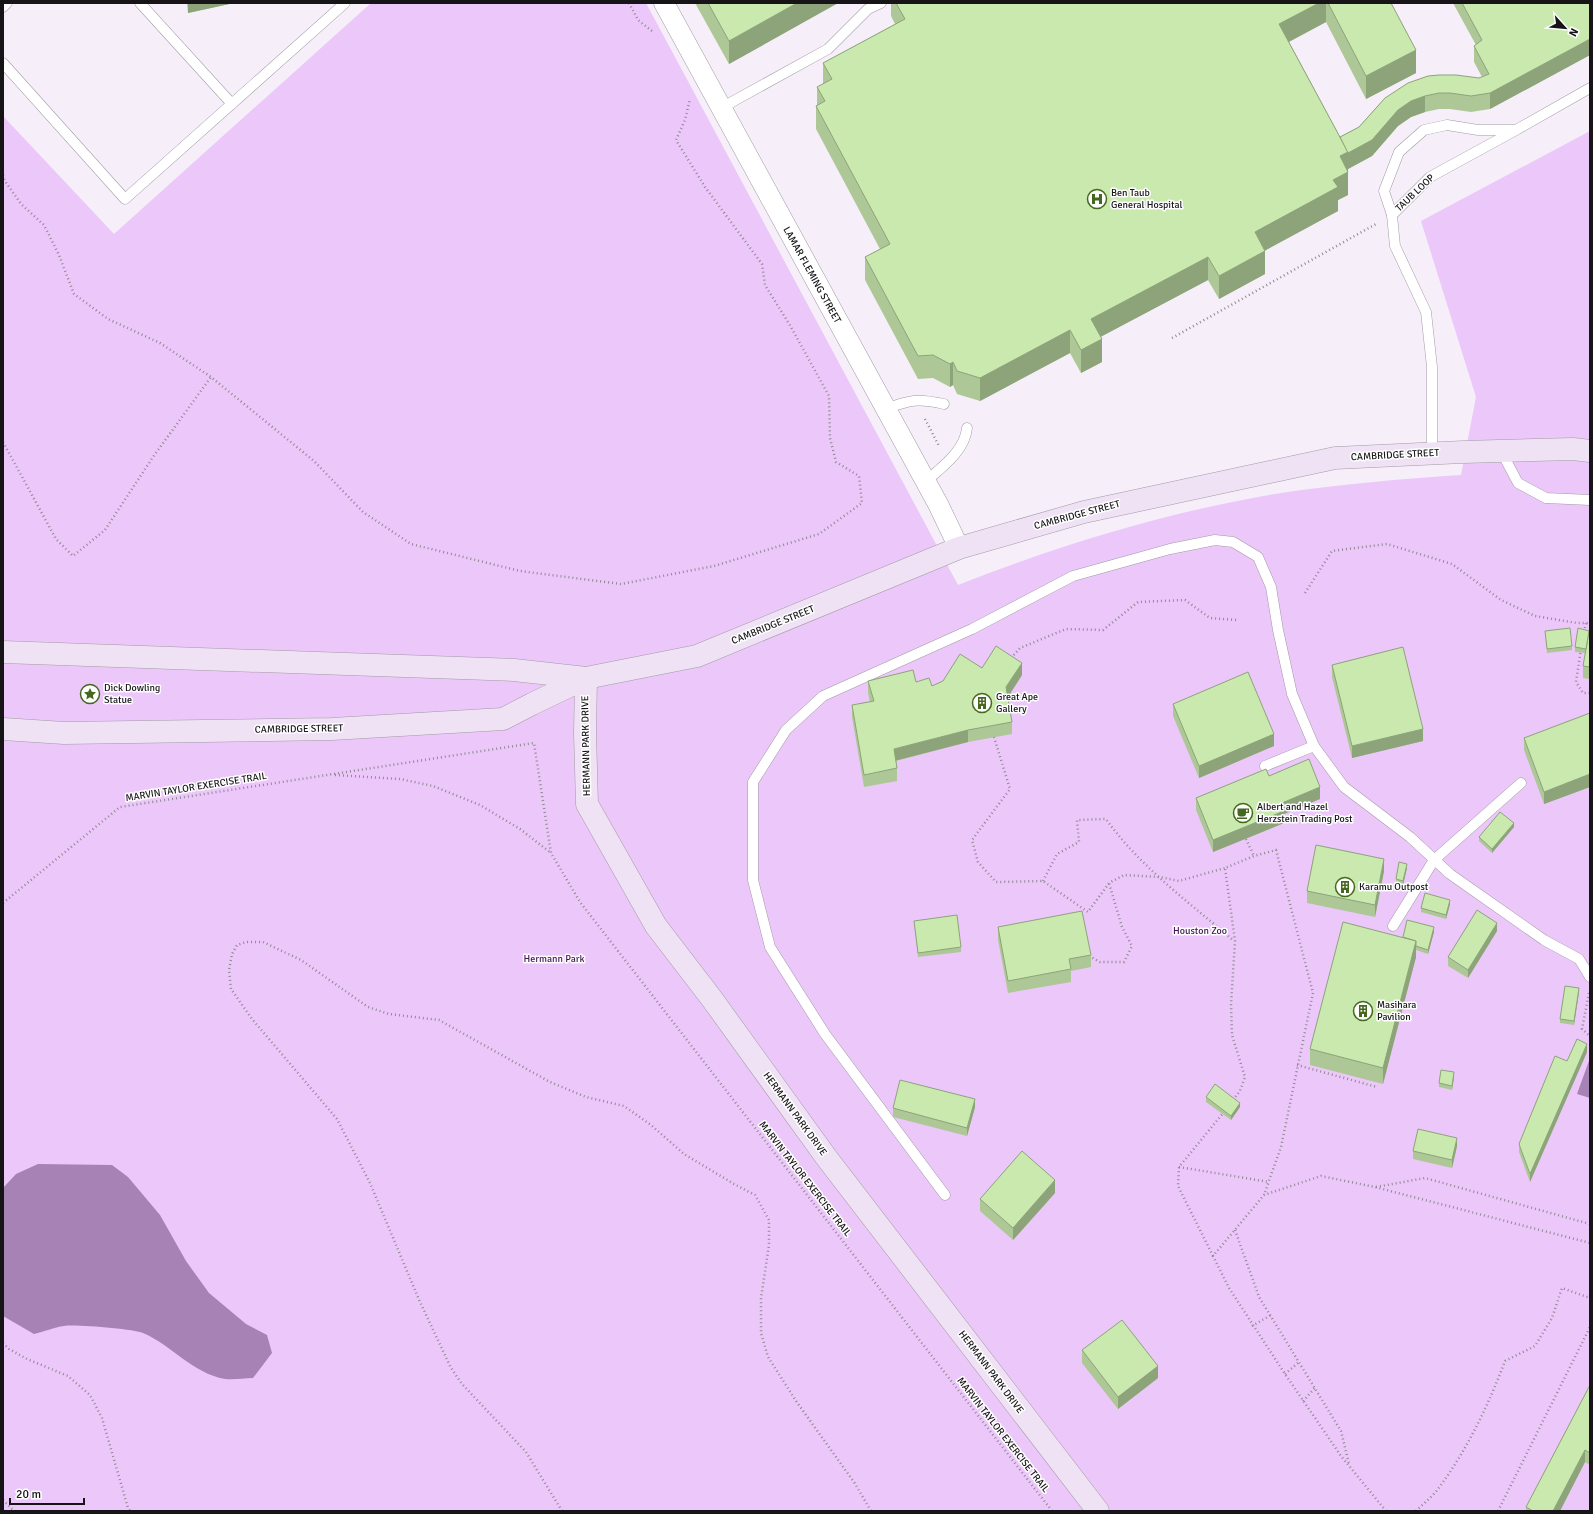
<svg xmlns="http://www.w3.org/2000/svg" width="1593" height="1514" font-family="Signika,sans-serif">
<rect width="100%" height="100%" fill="#f6eef9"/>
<!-- green -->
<path fill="#ecc7fa" d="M371,3h275l312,582c104,-41 213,-74 323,-92 60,-9 120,-14 180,-18l15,-78 -55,-176 169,-90v1380h-1587v-1395l111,118z"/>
<!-- water -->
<g fill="#a782b5">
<path d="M1590,1058v40l-13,-4z"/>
<path d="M38,1164l74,1 16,12 32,38 26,46 23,32 37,31 21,11 5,18 -19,25c-9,0 -19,2 -28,1 -33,-6 -52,-33 -82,-46 -10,-4 -68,-9 -79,-7 -10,1 -20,6 -30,8l-31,-18v-128l13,-14z"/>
</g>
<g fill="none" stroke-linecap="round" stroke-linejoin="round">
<defs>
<g id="lane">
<path d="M140,3l92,101"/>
<path d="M3,7l4,-4"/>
<path d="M3,63l122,136 220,-196"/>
<path d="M721,108l107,-59 40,-40 13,-6"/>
<path d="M1392,215l-8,-24 15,-39 25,-22 23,-5 31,5h36"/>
<path d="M885,409c25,-9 32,-11 59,-5"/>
<path d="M1501,451l17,32 28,15 44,2"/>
<path d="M1432,453v-86l-6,-55 -31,-66 -3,-31 38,-38 86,-47 74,-42"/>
<path d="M925,482c16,-14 40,-31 42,-54"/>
<path d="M1265,766l49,-20"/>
<path d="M1393,926l41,-66 87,-77"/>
<path d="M945,1195l-120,-161 -55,-87 -17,-67v-98l33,-52 37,-34 149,-67 101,-53 97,-27 45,-9 18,2 25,15 13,30 7,43 14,64 22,52 30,41 66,50 40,37 94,66 35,19 11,18"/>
</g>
<path id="street" d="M664,3l274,501 21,44"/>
<g id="secondary">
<path d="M3,652l511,18 72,8"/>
<path d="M586,678l-1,55 2,71 69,122 56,73 114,158 272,354"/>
<path d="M3,729l61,4 268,-4 171,-10 29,-15 54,-26 111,-22 262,-108 125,-36 251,-54 128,-6 110,-3 17,2"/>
</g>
</defs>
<!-- lane casing -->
<use href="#lane" stroke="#a29aa4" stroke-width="11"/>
<!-- street casing -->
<use href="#street" stroke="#a29aa4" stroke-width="21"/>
<!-- secondary casing -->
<use href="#secondary" stroke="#a29aa4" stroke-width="23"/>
<!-- path -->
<g stroke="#8f8a92" stroke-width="2.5" stroke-dasharray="1 3" stroke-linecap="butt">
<path d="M629,3l9,17 14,11"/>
<path d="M3,175l2,6 16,23 23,21 15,30 15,39 34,25 52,24 51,34 103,84 49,51 48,32 109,27 101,13 93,-18 105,-32 43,-31 -3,-27 -23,-14 -6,-24 -1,-42 -38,-69 -26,-42 -3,-21 -57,-77 -29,-47 9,-20 5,-21"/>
<path d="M1172,338l204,-114"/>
<path d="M925,419l14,27"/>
<path d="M3,442l53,97 17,17 32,-26 48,-73 58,-80"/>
<path d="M1305,593l27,-42 55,-7 65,20 49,36 34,16 42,7h13"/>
<path d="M1584,632l2,-9"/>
<path d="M1581,649l-5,33 7,11h7"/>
<path d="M1011,658l9,-10 46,-19 37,1 35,-28 47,-2 25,18 27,2"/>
<path d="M994,737l16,52 -38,51 6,22 18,20 47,-1 45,31 21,-29 15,-8 36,2 19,4 46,-13"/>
<path d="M335,775l65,4 33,7 47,19 40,24 31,24"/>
<path d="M1246,839l8,17"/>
<path d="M1043,881l14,-27 22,-12 -2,-22 29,-1c34,48 84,84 128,122"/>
<path d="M3,903l117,-96 414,-64 17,110 29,49 472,609"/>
<path d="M1089,956l11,6h24l8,-16 -10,-19 -13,-44"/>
<path d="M1589,993l-7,36 8,7"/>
<path d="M1297,1065l80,22"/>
<path d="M1233,1100l7,-9 5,-14 -13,-42 -1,-31 4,-63 -10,-73 29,-12 22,-6 37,143 -32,154 -17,48"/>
<path d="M1179,1167l90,15"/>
<path d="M1376,1187l49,-9 165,46"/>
<path d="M1235,1230l24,67 82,134 8,33"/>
<path d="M1213,1256l-35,-70 1,-19 45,-55"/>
<path d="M1252,1326l19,-11"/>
<path d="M3,1343l6,6 18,10 41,17 22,19 12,23 26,90 2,3"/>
<path d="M1285,1374l14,-12"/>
<path d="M1303,1401l12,-13"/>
<path d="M3,1500l11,11"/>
<path d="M562,1511l-36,-59 -64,-68 -11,-16 -31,-66 -50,-119 -33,-64 -85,-100 -21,-30 -2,-19 3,-16 5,-9 9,-3h17l38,18 67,47 21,7 50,6 111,62 36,15 38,9 27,19 33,29 50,30 21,11 14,25v25l-8,53v35l7,24 28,44 58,81 17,29"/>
<path d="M1386,1511l-45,-55 -56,-82 -56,-86 -16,-32 51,-61 57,-19 54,11 215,56"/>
<path d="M1416,1511c7,-7 16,-14 22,-22 29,-39 50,-83 67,-128l30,-15 17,-28 10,-30 28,10"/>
<path d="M1498,1511l92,-184"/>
</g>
<!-- lane -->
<use href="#lane" stroke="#fff" stroke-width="10"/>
<!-- street -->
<use href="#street" stroke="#fff" stroke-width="20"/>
<!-- secondary -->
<use href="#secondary" stroke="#f0e2f5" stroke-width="22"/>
</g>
<!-- wall -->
<g fill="#adc896">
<path d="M187,3h47l-46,10z"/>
<path d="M695,3h143l-109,61z"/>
<path d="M891,3h500l25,70 -50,26 -40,-77 -37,20 51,95 19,-10 26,-29 94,-20 3,-1 -8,-15v-16l2,-1 -23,-42h137v52l-100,54 -19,3 -21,-3h-11l-14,3 -14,5 -13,9 -26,30 -24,13v26l-10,5v11l-74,40 1,23 -46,25 -11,-19 -108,57 2,25 -21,11 -11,-20 -90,48 -23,-7 -4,-9 -3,2 -17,-9 -15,1 -53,-99v-23l15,-8 -64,-120v-23l1,-1v-18l6,-3v-21l72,-39 -4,-8z"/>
<path d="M1590,626v53l-7,-1v-12l3,-13 -11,-1v-5l14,-16z"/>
<path d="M1545,631l27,15v4l-25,3z"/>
<path d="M1332,665l91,76 -71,17 -20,-81z"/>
<path d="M982,668l40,7 -14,22 4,25v12l-44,8 -72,19 1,7v13l-33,6 -12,-70v-12l18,-3 -2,-9v-12l48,1 16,4z"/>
<path d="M1173,704l101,42 -75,32 -26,-62z"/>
<path d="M1590,713v74l-46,17 -20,-54v-12z"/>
<path d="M1269,776l51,23 -36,15v9l-71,29 -17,-42v-12z"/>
<path d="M1514,827l-22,26 -13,-12v-4z"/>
<path d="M1407,868l-4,17 -7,-1v-5z"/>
<path d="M1384,871l-9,46 -68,-14v-12z"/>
<path d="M1450,904l-4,15 -25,-7v-4z"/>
<path d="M914,921l47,26v5l-43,5z"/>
<path d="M998,927l93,28v12l-20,4v11l-63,11 -10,-53z"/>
<path d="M1497,931l-29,47 -20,-12v-9z"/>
<path d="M1434,932l-6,22 -12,-4v7l-33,127 -73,-19v-16l93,-112z"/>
<path d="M1579,992l-5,33 -14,-2v-4z"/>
<path d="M1587,1052l-57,130 -11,-30v-8l48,-83z"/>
<path d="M1454,1077l-2,13 -13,-3v-4z"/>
<path d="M1206,1097l34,10 -9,13 -25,-18z"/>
<path d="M975,1107l-8,29 -74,-19v-9z"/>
<path d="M1457,1146l-5,22 -39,-9v-8z"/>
<path d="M1055,1193l-42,47 -33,-29v-12z"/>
<path d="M1082,1350l76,28 -40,31 -36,-46z"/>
<path d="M1590,1385v80l-5,-3 -25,49h-34v-4z"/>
</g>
<!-- shaded-wall -->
<g fill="#8da37a">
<path d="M188,3h46l-46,10z"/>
<path d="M797,3h41l-109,61v-23z"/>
<path d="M1319,3h7v19l-47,25v-23z"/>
<path d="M1590,39v16l-100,54v-16z"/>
<path d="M1416,50v23l-50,26v-23z"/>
<path d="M1425,96v16l-14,5 -13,9 -26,30 -24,13v26l-10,5v11l-83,45v-24l78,-52 7,-24 58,-46 13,-9z"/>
<path d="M1265,251v23l-46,25v-23z"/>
<path d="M1208,257v23l-117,62v-23z"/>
<path d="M1070,330v23l-90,48v-23z"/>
<path d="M1102,339v23l-21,11v-23z"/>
<path d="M953,362v23l-3,2v-23z"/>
<path d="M1022,663v12l-16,25v-13z"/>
<path d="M1423,729v12l-71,17v-12z"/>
<path d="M968,730v12l-74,19v-12z"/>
<path d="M1274,734v12l-75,32v-12z"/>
<path d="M1590,774v13l-46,17v-12z"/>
<path d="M1320,787v12l-36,15v9l-71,29v-12l69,-37z"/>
<path d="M1514,823v4l-22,26v-4z"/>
<path d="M1384,859v12l-9,46v-12z"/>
<path d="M1407,864v4l-4,17v-4z"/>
<path d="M1450,900v4l-4,15v-4z"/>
<path d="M1497,923v8l-29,47v-8z"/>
<path d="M1434,927v5l-6,22v-4z"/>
<path d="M1416,941v16l-33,127v-16z"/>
<path d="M1579,988v4l-5,33v-4z"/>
<path d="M1587,1044v8l-57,130v-8z"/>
<path d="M1454,1072v5l-2,13v-4z"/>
<path d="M975,1099v8l-8,29v-8z"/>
<path d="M1240,1103v4l-9,13v-4z"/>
<path d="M1457,1138v8l-5,22v-8z"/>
<path d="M1055,1180v13l-42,47v-12z"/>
<path d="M1158,1366v12l-40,31v-12z"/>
<path d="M1585,1450v12l-25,49h-7z"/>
</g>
<!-- building -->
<g fill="#c9e9ae" stroke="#8da37a">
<path d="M708,3h89l-68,38z"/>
<path d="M896,3h423l-40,21 69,128 -8,4 8,16 -15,8 5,7 -83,45 10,19 -46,25 -11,-19 -117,62 11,20 -21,11 -11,-20 -90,48 -23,-7 -4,-9 -3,2 -17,-9 -15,1 -53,-99 25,-13 -74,-138 9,-5 -8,-14 15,-8 -9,-16 82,-44z"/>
<path d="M1328,3h63l25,47 -50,26z"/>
<path d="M1462,3h128v36l-100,54 -19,3 -21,-3h-11l-14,3 -14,5 -13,9 -26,30 -24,13 -8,-16 19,-10 26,-29 23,-15 20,-7 11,-1h17l23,3 10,-4 -15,-28 8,-6z"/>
<path d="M1590,626v41l-7,-1z"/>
<path d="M1570,628l2,18 -25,3 -2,-18z"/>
<path d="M1578,628l11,3 -3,18 -11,-2z"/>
<path d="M996,646l26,17 -16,24 6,35 -44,8 -74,19 3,19 -33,7 -12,-70 22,-4 -6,-20 45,-11 3,12 13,-4 3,8 11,-5 17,-27 22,14z"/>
<path d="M1403,647l20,82 -71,17 -20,-81z"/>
<path d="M1248,672l26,62 -75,32 -26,-62z"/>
<path d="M1590,713v61l-46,18 -20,-54z"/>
<path d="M1309,759l11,28 -38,16 2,8 -71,29 -17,-42 70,-29 3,7z"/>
<path d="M1500,812l14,11 -22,26 -13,-12z"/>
<path d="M1316,845l68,14 -9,46 -68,-14z"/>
<path d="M1399,862l8,2 -4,17 -7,-2z"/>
<path d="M1425,893l25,7 -4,15 -25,-7z"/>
<path d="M1477,910l20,13 -29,47 -20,-13z"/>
<path d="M1082,911l9,44 -22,4 2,10 -63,12 -10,-54z"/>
<path d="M957,915l4,32 -43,6 -4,-32z"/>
<path d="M1407,920l27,7 -6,23 -12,-4v-5l-13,-4z"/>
<path d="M1343,922l73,19 -33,127 -73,-19z"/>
<path d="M1565,986l14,2 -5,33 -14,-2z"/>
<path d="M1577,1039l10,5 -57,130 -11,-30 36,-88 12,5z"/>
<path d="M1441,1070l13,2 -2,14 -13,-3z"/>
<path d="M900,1080l75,19 -8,29 -74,-20z"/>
<path d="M1215,1084l25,19 -9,13 -25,-19z"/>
<path d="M1418,1129l39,9 -5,22 -39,-9z"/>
<path d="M1022,1151l33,29 -42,48 -33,-29z"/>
<path d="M1122,1320l36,46 -40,31 -36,-47z"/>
<path d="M1590,1385v68l-5,-3 -32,61h-20l-7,-4z"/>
</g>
<!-- icons -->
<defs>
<symbol id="hospital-ring" viewBox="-11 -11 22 22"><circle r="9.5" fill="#fefefe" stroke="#45671e" stroke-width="1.5"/><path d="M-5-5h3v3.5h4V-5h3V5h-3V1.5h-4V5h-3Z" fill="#45671e"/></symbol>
<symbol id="sight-ring" viewBox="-11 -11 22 22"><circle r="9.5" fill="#fefefe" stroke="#45671e" stroke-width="1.5"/><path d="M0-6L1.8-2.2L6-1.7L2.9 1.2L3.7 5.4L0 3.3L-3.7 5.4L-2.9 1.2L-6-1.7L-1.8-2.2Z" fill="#45671e"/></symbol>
<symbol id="building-ring" viewBox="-11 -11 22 22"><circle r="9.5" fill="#fefefe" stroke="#45671e" stroke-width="1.5"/><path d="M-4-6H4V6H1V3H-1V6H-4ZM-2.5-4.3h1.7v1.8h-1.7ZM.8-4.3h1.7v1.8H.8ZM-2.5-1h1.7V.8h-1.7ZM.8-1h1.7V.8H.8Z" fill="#45671e"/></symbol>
<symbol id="cafe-ring" viewBox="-11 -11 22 22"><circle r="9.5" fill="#fefefe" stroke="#45671e" stroke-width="1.5"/><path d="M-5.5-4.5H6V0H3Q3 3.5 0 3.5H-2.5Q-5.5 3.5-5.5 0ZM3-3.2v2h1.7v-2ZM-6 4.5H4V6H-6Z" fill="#45671e"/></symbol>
</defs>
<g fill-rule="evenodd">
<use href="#hospital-ring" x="1086" y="188" width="22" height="22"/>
<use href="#sight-ring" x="79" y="683" width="22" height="22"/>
<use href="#building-ring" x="971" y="692" width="22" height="22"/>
<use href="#cafe-ring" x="1232" y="802" width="22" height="22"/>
<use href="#building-ring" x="1334" y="876" width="22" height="22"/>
<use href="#building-ring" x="1352" y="1000" width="22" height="22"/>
</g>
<g text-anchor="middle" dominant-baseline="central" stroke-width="3" stroke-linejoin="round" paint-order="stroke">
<!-- poi labels -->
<g font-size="10" fill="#161417" stroke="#fefefe" text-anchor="start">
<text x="1111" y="193">Ben Taub<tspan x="1111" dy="12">General Hospital</tspan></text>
<text x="104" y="688">Dick Dowling<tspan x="104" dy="12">Statue</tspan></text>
<text x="996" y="697">Great Ape<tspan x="996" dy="12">Gallery</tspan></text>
<text x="1257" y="807">Albert and Hazel<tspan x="1257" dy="12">Herzstein Trading Post</tspan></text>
<text x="1359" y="887">Karamu Outpost</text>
<text x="1377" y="1005">Masihara<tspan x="1377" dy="12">Pavilion</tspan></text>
</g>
<!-- street labels -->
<g font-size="10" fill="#161417" stroke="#fefefe">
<text transform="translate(1415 193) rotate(-43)">TAUB LOOP</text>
<text transform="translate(812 275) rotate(61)">LAMAR FLEMING STREET</text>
<text transform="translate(1395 455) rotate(-3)">CAMBRIDGE STREET</text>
<text transform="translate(1077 515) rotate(-15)">CAMBRIDGE STREET</text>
<text transform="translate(773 625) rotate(-22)">CAMBRIDGE STREET</text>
<text transform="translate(299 729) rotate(-1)">CAMBRIDGE STREET</text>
<text transform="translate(586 746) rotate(-91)">HERMANN PARK DRIVE</text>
<text transform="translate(196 787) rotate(-9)">MARVIN TAYLOR EXERCISE TRAIL</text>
<text transform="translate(795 1114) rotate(54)">HERMANN PARK DRIVE</text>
<text transform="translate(805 1179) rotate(52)">MARVIN TAYLOR EXERCISE TRAIL</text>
<text transform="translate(991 1372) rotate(53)">HERMANN PARK DRIVE</text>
<text transform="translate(1003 1435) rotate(52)">MARVIN TAYLOR EXERCISE TRAIL</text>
</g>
<!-- park labels -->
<g font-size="10" fill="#431352" stroke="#fefefe">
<text x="1200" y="931">Houston Zoo</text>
<text x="554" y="959">Hermann Park</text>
</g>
</g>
<!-- border -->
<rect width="1593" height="1514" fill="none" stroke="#161417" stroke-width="8"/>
<!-- north arrow -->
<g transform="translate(1565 28) rotate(117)" stroke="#fefefe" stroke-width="3" paint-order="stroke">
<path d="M0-3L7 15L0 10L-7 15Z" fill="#161417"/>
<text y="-6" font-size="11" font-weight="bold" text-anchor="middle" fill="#161417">N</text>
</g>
<!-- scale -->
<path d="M10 1498v6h74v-6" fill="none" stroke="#161417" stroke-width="2"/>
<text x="16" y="1498" font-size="12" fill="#161417" stroke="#fefefe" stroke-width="3" paint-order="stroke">20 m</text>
</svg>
